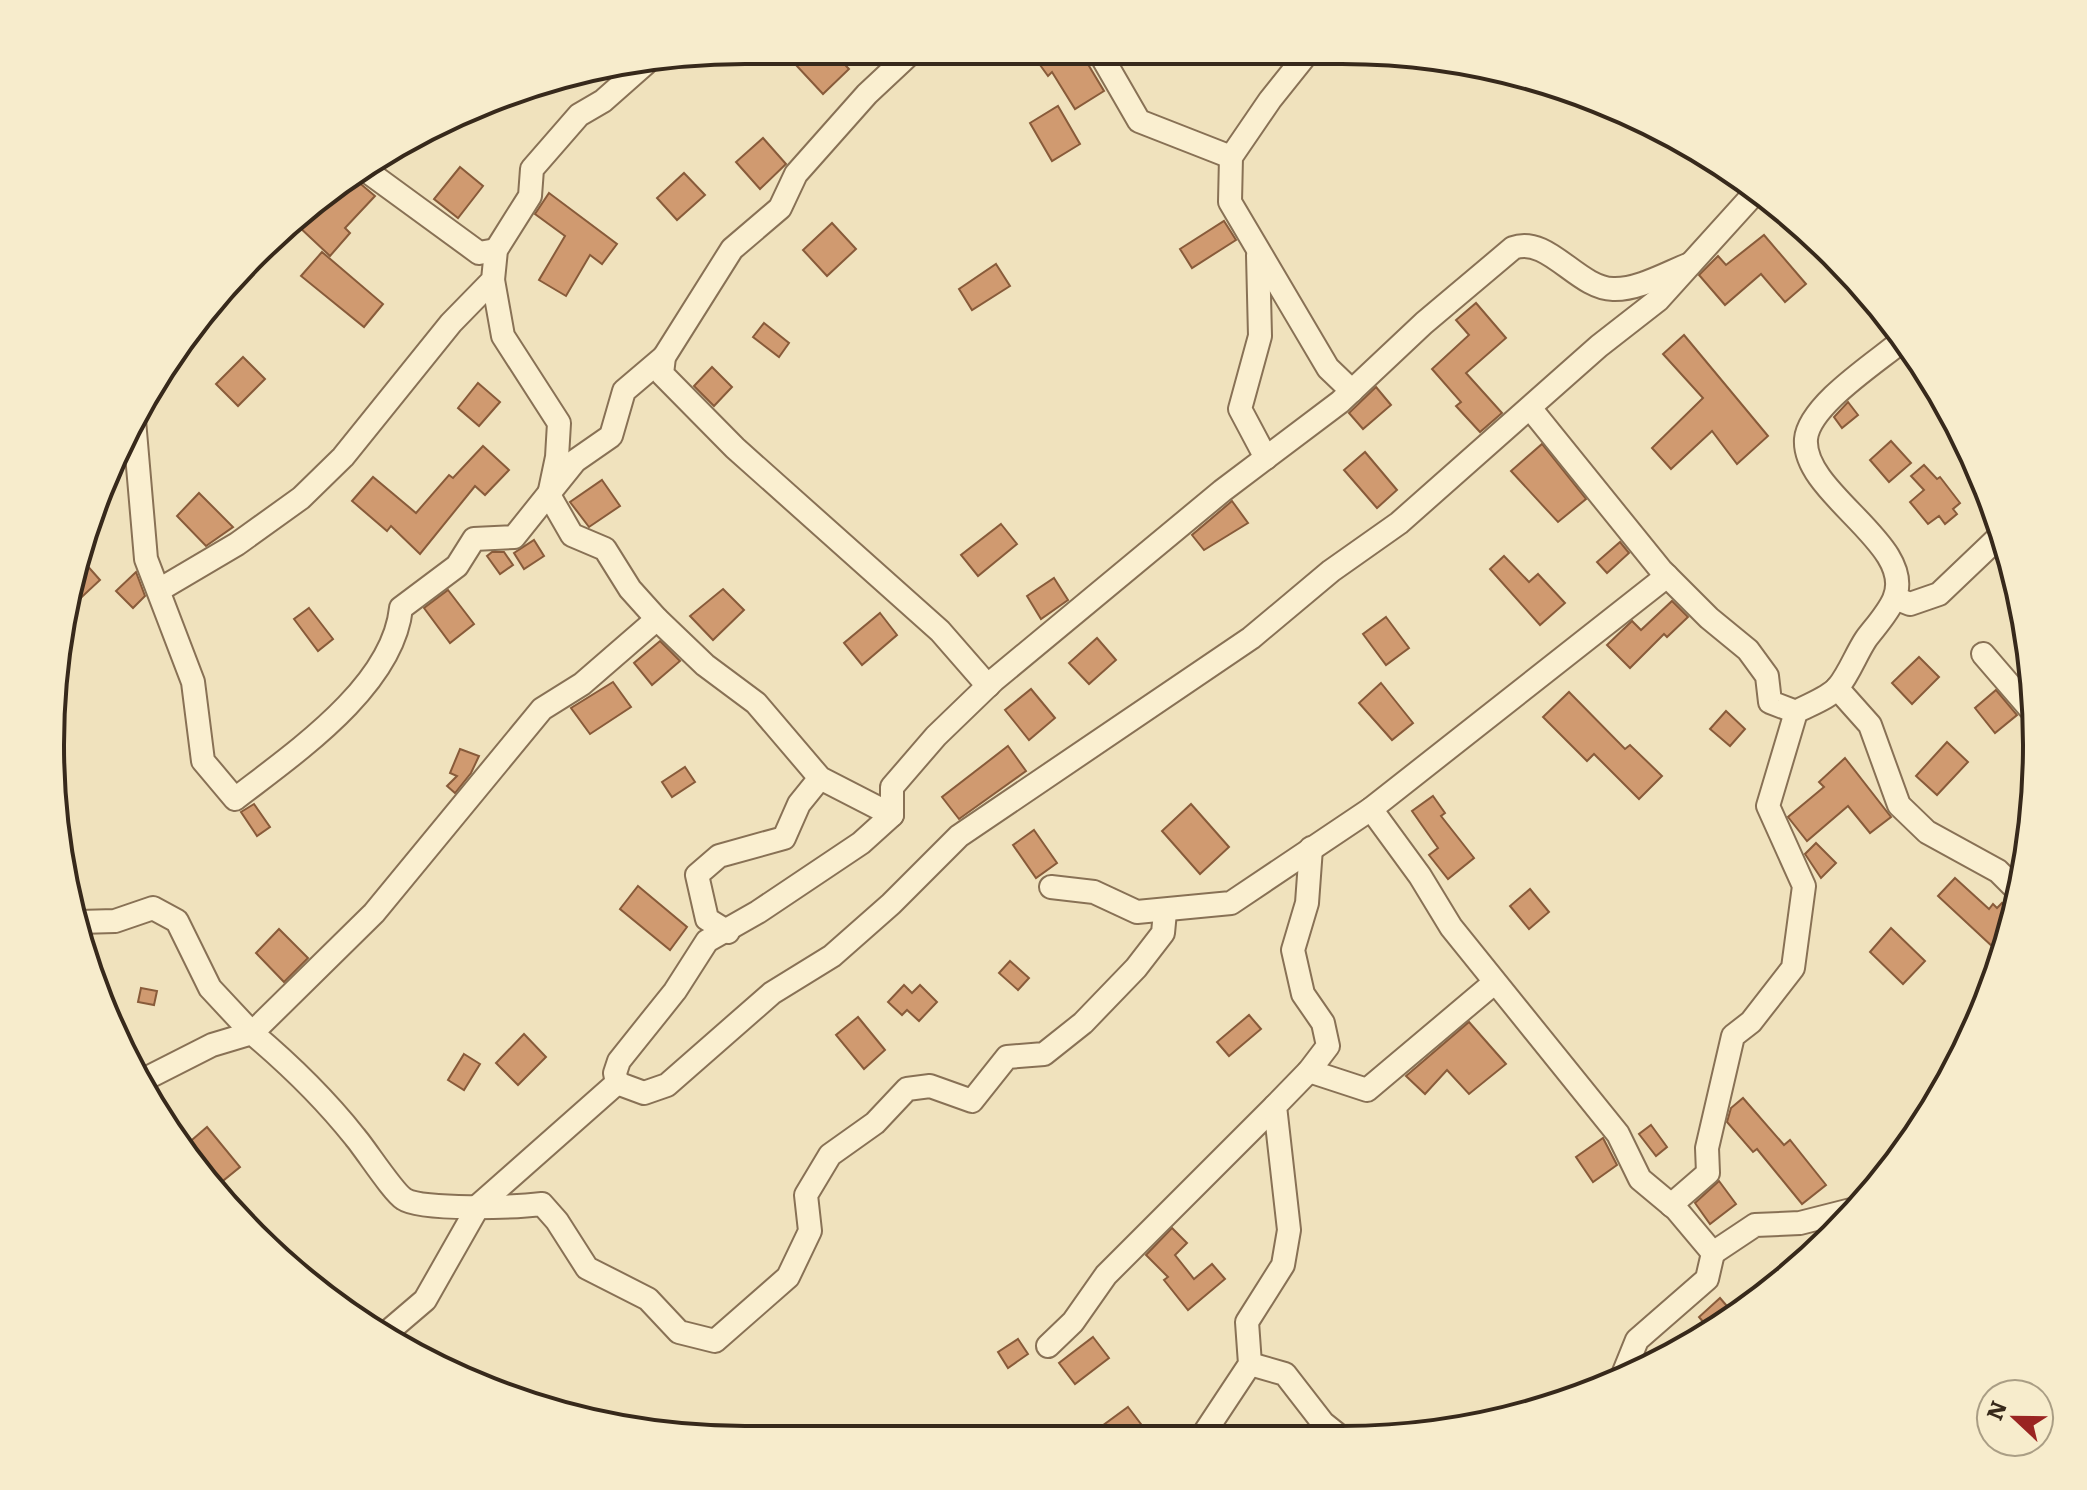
<svg xmlns="http://www.w3.org/2000/svg" width="2087" height="1490" font-family="Literata,serif">
<rect width="100%" height="100%" fill="#f0e2bd"/>
<!-- building -->
<g fill="#d09a70" stroke="#885b3a" stroke-width="2">
<path d="M782,50h49l18,19 -26,25z"/>
<path d="M1046,50h27l10,13 3,-2 18,30 -29,18 -23,-37 -4,4 -13,-18z"/>
<path d="M1058,106l22,38 -28,17 -22,-38z"/>
<path d="M763,138l23,26 -26,25 -24,-27z"/>
<path d="M460,167l23,19 -25,32 -24,-19z"/>
<path d="M684,173l21,22 -28,25 -20,-22z"/>
<path d="M350,175l25,21 -30,32 5,5 -20,23 -34,-32z"/>
<path d="M549,193l68,51 -15,20 -12,-9 -24,41 -27,-16 26,-44 -30,-22z"/>
<path d="M1224,221l12,19 -44,28 -12,-19z"/>
<path d="M832,223l24,26 -29,27 -24,-26z"/>
<path d="M1764,235l42,49 -21,18 -24,-28 -36,31 -26,-30 19,-19 8,9z"/>
<path d="M322,252l61,52 -19,23 -63,-51z"/>
<path d="M996,264l14,22 -38,24 -13,-21z"/>
<path d="M1476,303l30,35 -40,35 36,40 -22,19 -24,-26 5,-4 -29,-33 37,-34 -13,-15z"/>
<path d="M764,323l25,20 -10,14 -26,-20z"/>
<path d="M1684,335l84,101 -31,28 -25,-33 -41,38 -19,-21 51,-50 -40,-44z"/>
<path d="M243,357l22,22 -27,27 -22,-22z"/>
<path d="M712,367l20,20 -18,19 -20,-20z"/>
<path d="M478,383l22,19 -21,24 -21,-18z"/>
<path d="M1376,387l15,18 -28,24 -14,-16z"/>
<path d="M1848,402l10,13 -16,13 -8,-11z"/>
<path d="M1891,441l20,22 -22,19 -19,-22z"/>
<path d="M1542,444l44,55 -28,23 -47,-51z"/>
<path d="M483,446l26,24 -24,25 -10,-9 -55,68 -29,-28 -4,5 -35,-30 21,-24 43,36 33,-38 4,3z"/>
<path d="M1365,452l32,38 -20,18 -33,-38z"/>
<path d="M1924,465l13,14 3,-2 20,26 -7,6 4,5 -12,10 -6,-8 -11,8 -18,-22 14,-12 -13,-14z"/>
<path d="M602,480l18,26 -31,21 -19,-25z"/>
<path d="M199,493l34,34 -27,19 -29,-30z"/>
<path d="M1232,501l16,22 -44,27 -12,-15z"/>
<path d="M1001,524l16,20 -39,32 -17,-21z"/>
<path d="M534,540l10,16 -20,13 -10,-16z"/>
<path d="M1620,542l9,11 -22,20 -10,-11z"/>
<path d="M492,552h12l9,13 -13,9 -13,-18z"/>
<path d="M1504,556l25,26 9,-8 27,29 -25,22 -50,-56z"/>
<path d="M84,562l16,18 -30,28 13,-42z"/>
<path d="M136,572l9,24 -12,12 -17,-17z"/>
<path d="M1054,578l14,22 -27,19 -14,-23z"/>
<path d="M723,589l21,21 -31,30 -23,-24z"/>
<path d="M448,590l26,34 -24,19 -26,-35z"/>
<path d="M1672,601l16,16 -21,20 -3,-3 -34,34 -23,-23 25,-24 9,9z"/>
<path d="M309,608l24,31 -15,12 -24,-32z"/>
<path d="M880,613l17,22 -35,30 -18,-22z"/>
<path d="M1386,617l23,31 -23,17 -23,-31z"/>
<path d="M1097,638l19,22 -27,24 -20,-21z"/>
<path d="M660,641l20,20 -28,24 -18,-22z"/>
<path d="M1919,657l20,20 -27,27 -20,-21z"/>
<path d="M613,682l18,25 -41,27 -19,-26z"/>
<path d="M1381,683l32,40 -21,17 -33,-37z"/>
<path d="M1031,689l24,29 -26,22 -24,-30z"/>
<path d="M1996,690l21,25 -22,18 -20,-25z"/>
<path d="M1569,692l56,57 5,-4 32,31 -23,23 -45,-45 -7,7 -44,-44z"/>
<path d="M1726,711l19,18 -15,17 -20,-17z"/>
<path d="M1947,742l21,20 -31,33 -21,-19z"/>
<path d="M1008,746l18,25 -67,48 -17,-22z"/>
<path d="M460,749l19,7 -8,17 -16,20 -8,-7 10,-10 -7,-3z"/>
<path d="M1845,758l46,59 -21,16 -22,-27 -41,35 -19,-24 36,-30 -5,-5z"/>
<path d="M685,767l10,15 -23,15 -10,-15z"/>
<path d="M1433,796l12,17 -4,3 33,42 -26,21 -19,-24 9,-7 -26,-37z"/>
<path d="M254,804l16,23 -13,9 -16,-24z"/>
<path d="M1191,804l38,43 -29,27 -38,-43z"/>
<path d="M1034,830l23,33 -21,15 -23,-33z"/>
<path d="M1816,843l20,20 -15,15 -16,-24z"/>
<path d="M1955,878l34,31 4,-5 4,4 5,-5 13,12 -3,13 -18,20 -56,-52z"/>
<path d="M638,886l49,41 -17,23 -50,-41z"/>
<path d="M1530,889l19,23 -20,17 -19,-23z"/>
<path d="M1891,928l34,33 -22,23 -33,-32z"/>
<path d="M279,929l29,29 -24,24 -28,-29z"/>
<path d="M1010,961l19,17 -11,12 -19,-17z"/>
<path d="M904,985l8,8 8,-8 17,17 -18,19 -12,-11 -5,5 -14,-13z"/>
<path d="M141,988l16,3 -3,14 -16,-3z"/>
<path d="M1249,1015l12,14 -32,27 -12,-14z"/>
<path d="M858,1017l27,33 -21,19 -28,-34z"/>
<path d="M1469,1022l37,42 -37,30 -22,-24 -22,24 -19,-18z"/>
<path d="M524,1034l22,23 -28,28 -22,-22z"/>
<path d="M464,1054l16,10 -16,26 -16,-10z"/>
<path d="M1743,1098l41,47 6,-5 36,45 -24,19 -45,-55 -4,3 -26,-30 4,-14z"/>
<path d="M1651,1125l16,22 -11,9 -17,-22z"/>
<path d="M207,1127l33,40 -21,17 -33,-39z"/>
<path d="M1603,1138l14,27 -24,17 -17,-25z"/>
<path d="M1719,1181l17,23 -26,20 -15,-21z"/>
<path d="M1172,1228l15,15 -12,12 19,24 18,-15 13,15 -37,31 -24,-30 4,-3 -22,-22z"/>
<path d="M1720,1298l13,15 -24,16 -10,-12z"/>
<path d="M1093,1337l16,21 -34,26 -16,-21z"/>
<path d="M1018,1339l10,15 -20,14 -10,-16z"/>
<path d="M1128,1407l22,29h-41l-7,-10z"/>
</g>
<g fill="none" stroke-linecap="round" stroke-linejoin="round">
<defs>
<g id="minor">
<path d="M914,50l-47,44 -71,80 -16,34 -48,41 -68,108 -2,17 73,74 205,183 48,55"/>
<path d="M1098,50l41,71 92,36"/>
<path d="M1310,50l-40,50 -39,57 -1,45 98,166 24,23"/>
<path d="M360,166l119,87 17,-3"/>
<path d="M1258,255l2,81 -20,73 26,49"/>
<path d="M493,280l10,56 56,87 -2,34 -8,38 23,40 33,14 25,40 27,30"/>
<path d="M1530,408l131,162 48,48 39,32 19,26 3,26 26,10"/>
<path d="M134,420l12,139 47,123 10,79 32,38c58,-45 158,-112 166,-191l56,-42 17,-27 40,-2 61,-76 36,-25 13,-45 40,-34"/>
<path d="M159,590l78,-46 64,-46 42,-41 108,-134 42,-43 3,-30 34,-54 2,-27 47,-54 24,-14 43,-38"/>
<path d="M1895,598l15,6 29,-10 64,-61"/>
<path d="M1983,654l50,58"/>
<path d="M1837,688l33,37 29,80 28,27 71,39 21,21"/>
<path d="M1371,809l49,67 31,51 167,207 22,45 36,30 37,44 42,-28 45,-2 55,-14"/>
<path d="M1051,887l43,5 43,20 94,-9 140,-94 296,-233"/>
<path d="M79,922l36,-1 38,-13 24,13 33,67 42,45 122,-120 168,-204 40,-25 75,-65 48,46 51,38 64,75 72,37"/>
<path d="M728,932l-21,-13 -10,-44 22,-19 65,-18 15,-34 21,-26"/>
<path d="M1309,1071l58,19 127,-107"/>
<path d="M145,1079l67,-34 40,-12c38,32 72,65 103,104 11,13 38,55 49,62 17,12 113,8 138,5l15,17 30,47 61,31 31,33 36,9 73,-64 22,-46 -4,-36 24,-40 45,-32 32,-34 23,-3 42,15 35,-44 37,-3 39,-31 53,-55 27,-35 2,-21"/>
<path d="M617,1083l27,10 23,-8 105,-92 60,-37 59,-52 68,-68 292,-198 80,-67 68,-48 200,-177 59,-46 95,-105"/>
<path d="M617,1083l-2,-10 4,-12 56,-70 32,-50 51,-29 103,-69 31,-28v-28l44,-51 58,-56 228,-189 118,-89 84,-79 89,-75c35,-13 64,40 100,41 25,1 54,-16 77,-25"/>
<path d="M1671,1205l37,-32 -1,-25 26,-112 18,-14 42,-54 11,-82 -36,-80 28,-94c12,-7 33,-14 42,-25 11,-13 18,-33 28,-48 9,-12 22,-26 28,-40 24,-54 -92,-105 -88,-160 3,-34 71,-77 97,-99"/>
<path d="M384,1335l41,-35 54,-95 138,-122"/>
<path d="M1048,1346l25,-24 33,-47 169,-169"/>
<path d="M1250,1364l35,10 38,49 15,12"/>
<path d="M1622,1377l15,-37 70,-61 6,-26"/>
<path d="M1203,1435l47,-71 -3,-42 36,-57 6,-35 -14,-124 34,-35 19,-25 -5,-23 -20,-29 -10,-44 14,-47 4,-55"/>
</g>
</defs>
<!-- minor casing -->
<use href="#minor" stroke="#887155" stroke-width="26"/>
<!-- minor -->
<use href="#minor" stroke="#faefd0" stroke-width="22"/>
</g>
<!-- crop -->
<path d="M0 0H2087V1490H0ZM745 64H1342A681 681 0 0 1 2023 745V745A681 681 0 0 1 1342 1426H745A681 681 0 0 1 64 745V745A681 681 0 0 1 745 64Z" fill="#f7eccc" fill-rule="evenodd"/>
<path fill="none" stroke="#37291b" stroke-width="4" d="M745 64H1342A681 681 0 0 1 2023 745V745A681 681 0 0 1 1342 1426H745A681 681 0 0 1 64 745V745A681 681 0 0 1 745 64Z"/>
<!-- north arrow -->
<g transform="translate(2015 1418) rotate(292)"><circle r="38" fill="#f7eccc" stroke="#aa9e85" stroke-width="2"/>
<path d="M0-6L14 30L0 20L-14 30Z" fill="#9a2422"/>
<text y="-12" font-size="22" font-weight="bold" text-anchor="middle" fill="#37291b">N</text>
</g>
</svg>
